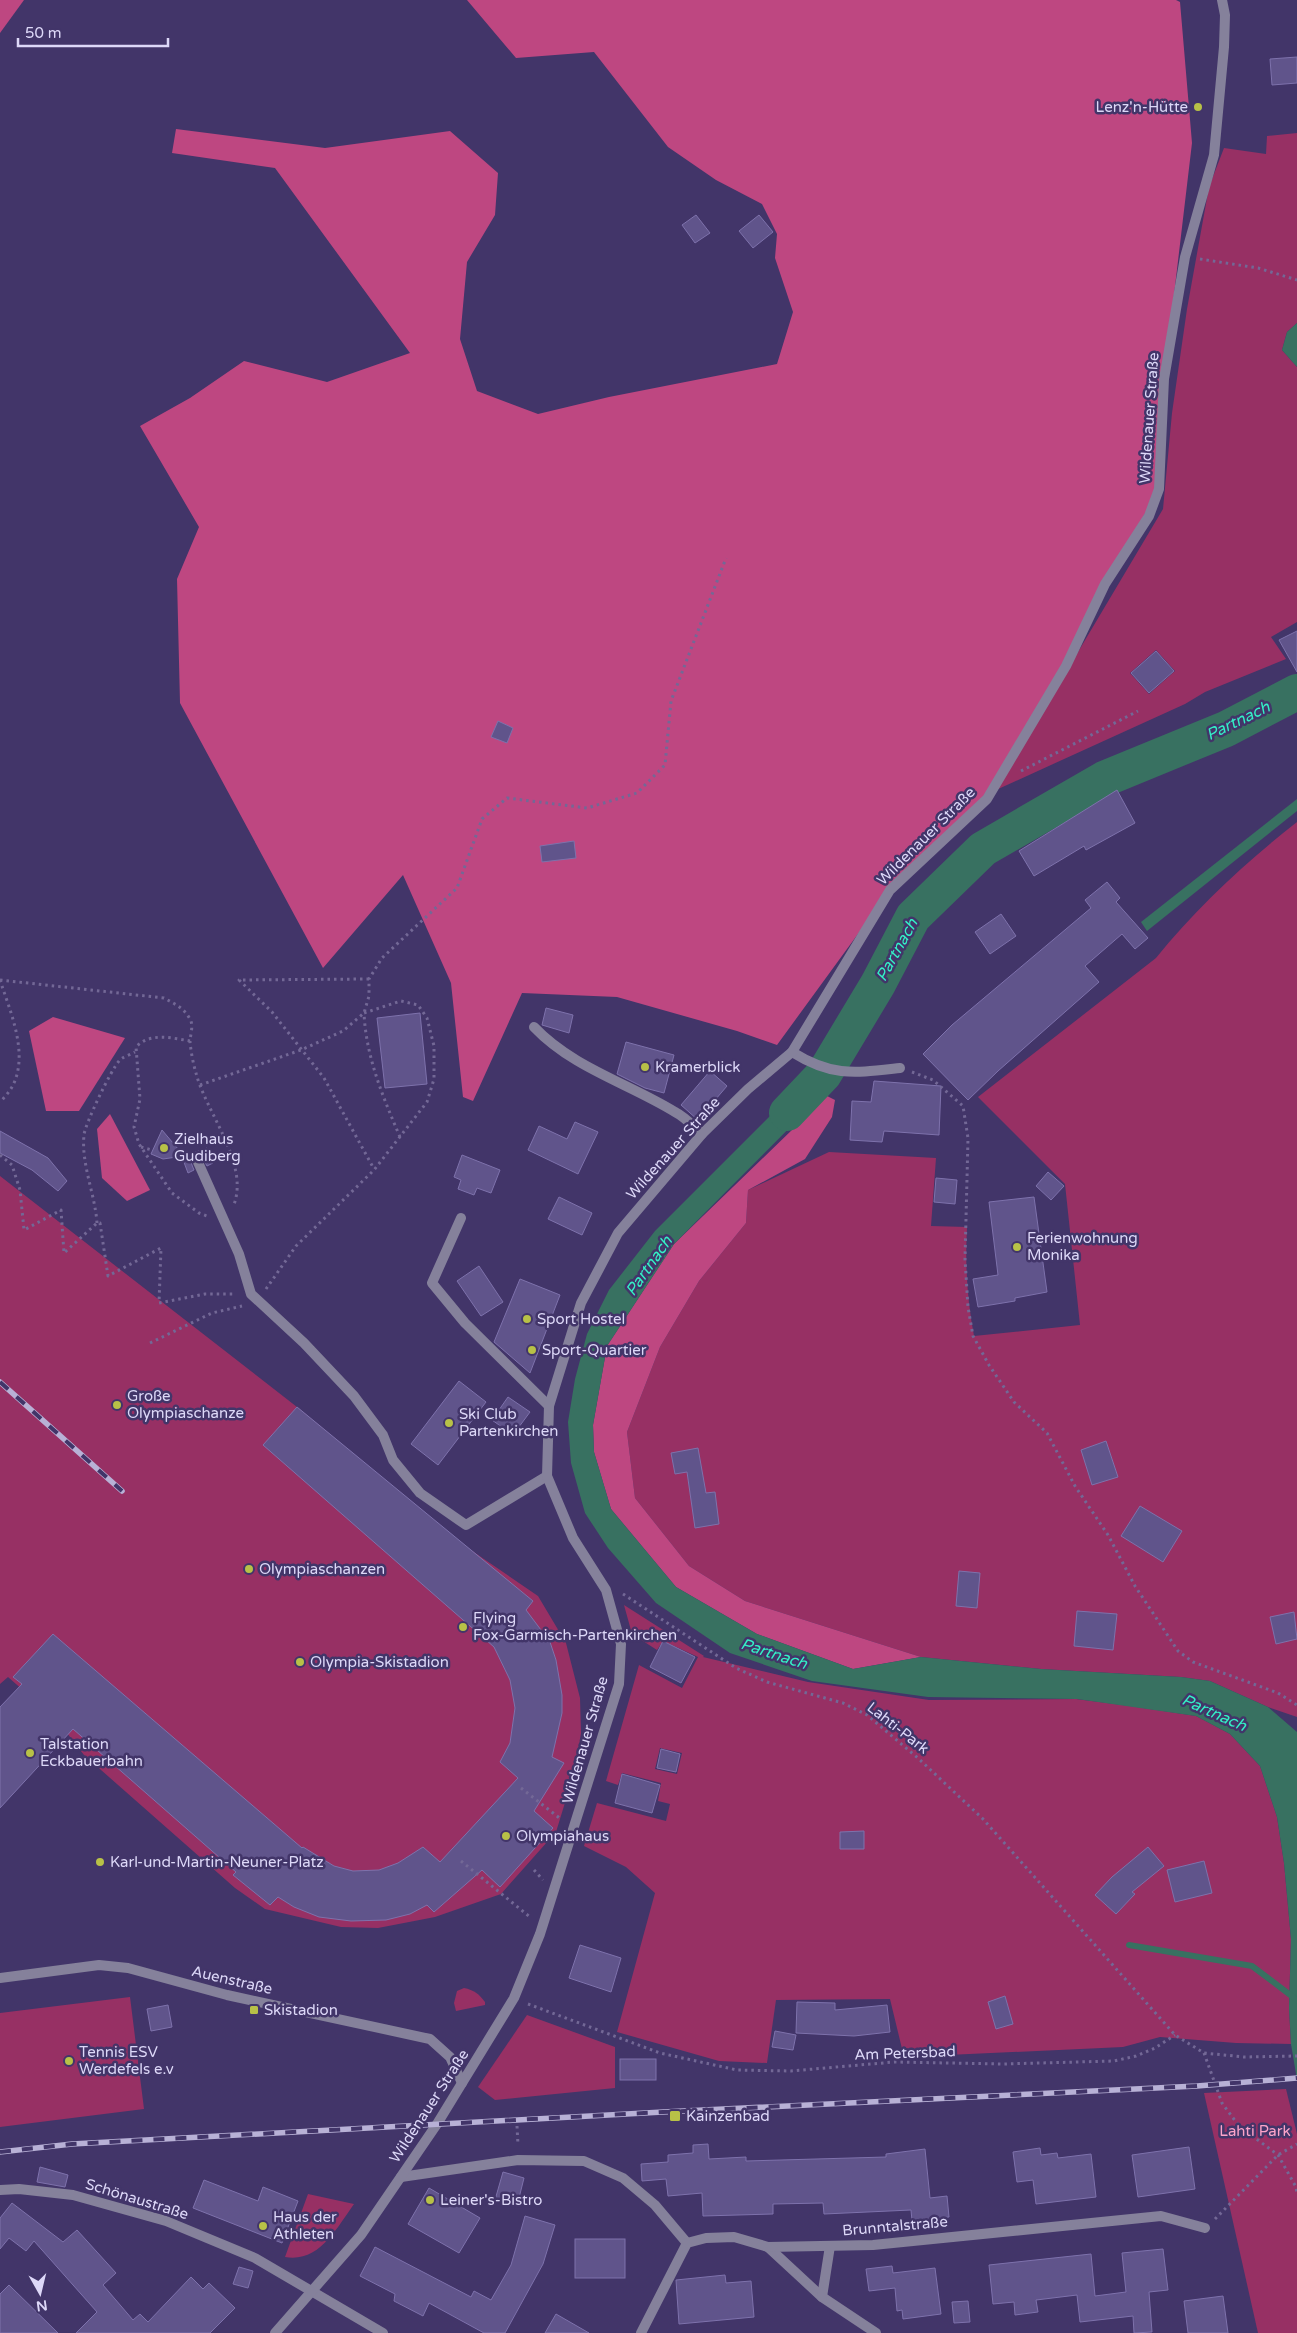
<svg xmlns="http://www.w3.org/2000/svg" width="1297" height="2333" font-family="'Varela Round',sans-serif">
<rect width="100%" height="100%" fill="#423569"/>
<!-- green -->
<g fill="#973064" fill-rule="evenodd">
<path d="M1297,133v190l-10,9 -5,18 15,17v255l-26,15 15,22 -81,33 -20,12 -189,86 167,-281 9,-96 15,-104 22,-122 15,-39 42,6 1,-18zM1156,650l19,21 -26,23 -19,-21z"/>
<path d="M1297,822v895l-29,-10 -58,-26 -29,-4 -140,-8 -120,-12 -176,-56 -56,-35 -54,-68 -8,-66 33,-85 39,-66 47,-58 2,-33 81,-38 107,6 -5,68 36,1c-2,37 0,72 7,109l106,-11 -15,-141 -87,-87 178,-139c41,-51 90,-96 141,-136z"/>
<path d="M0,1176l297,231 162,135 79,54 28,47 14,55 1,35 -6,37 -19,62 -55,62 -66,23 -57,11 -37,-1 -76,-18 -30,-21 -151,-133 -28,-36 -48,-42 -8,7z"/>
<path d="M624,1605l80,51 -1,1 105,25 121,18 147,-1 54,7 66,10 34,18 30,32 17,51 7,46 7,76 -2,69 2,36 -55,-1 -76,-6 -37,10 -219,10 -14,-58 -114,1 -9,63 -48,-2 -102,-29 38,-139 -29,-26 -42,-21 13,-43 69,18 4,-17 -12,-3 3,-18 -39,-10 -4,12 -12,-4 33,-116 43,23 16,-31 -35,-16 -6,9 -25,-16zM660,1748l22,5 -5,21 -22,-5z"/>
<path d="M464,1988c10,2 15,6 21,14v3l-29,6 -2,-8 3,-12z"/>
<path d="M130,1997l14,112 -144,18v-114z"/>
<path d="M527,2015l88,32v41l-120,12 -17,-13z"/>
<path d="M1286,2089l11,45v199h-39l-54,-240z"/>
<path d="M308,2194l46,10c-18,25 -35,59 -69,53z"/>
</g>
<!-- forest -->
<g fill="#be4781">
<path d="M0,0h24l-24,33z"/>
<path d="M467,0h709l4,2 12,141 -28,236 -5,110 -54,95 -39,82 -79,133 -97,91 -113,155 -40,-14 -120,-34 -95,-4 -49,108 -10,-4 -12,-114 -48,-108 -80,93 -143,-265 -3,-124 22,-52 -59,-101 50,-28 54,-37 83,21 83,-29 -135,-185 -103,-15 4,-24 149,19 125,-17 48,42 -3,42 -28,47 -7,77 17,52 61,23 71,-17 168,-33 16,-52 -18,-54 2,-24 -15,-30 -46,-24 -48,-33 -74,-95 -78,6z"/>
<path d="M53,1017l72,21 -46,73h-33l-17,-80z"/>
<path d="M827,1096l8,4 -3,17 -27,42 -57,31 -2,33 -47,58 -39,66 -33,85 8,66 54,68 56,35 176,56 -68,12 -96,-35 -81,-47 -65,-78 -17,-57 -1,-27 14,-79 67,-102z"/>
<path d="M110,1114l40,76 -23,11 -25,-23 -5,-49z"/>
</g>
<!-- water -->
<g fill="#387161">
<path d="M1297,323v44l-15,-17 5,-18z"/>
<path d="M1297,799v12l-150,120 -6,-9z"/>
<path d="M811,1075l26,5 -163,164 -67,102 -14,79 1,27 17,57 65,78 81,47 96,35 68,-12 120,12 140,8 29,4 58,26 29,25v348l-6,-36 -2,-36 2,-69 -7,-76 -7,-46 -17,-51 -30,-32 -34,-18 -119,-17 -149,-2 -116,-16 -82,-28 -74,-50 -48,-55 -23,-35 -14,-50 -3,-41 7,-43 12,-45 22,-44 46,-59z"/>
</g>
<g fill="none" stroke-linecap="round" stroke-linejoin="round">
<!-- stream -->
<path stroke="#387161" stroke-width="6" d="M1129,1945l123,21 45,34"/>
<!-- river -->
<path stroke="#387161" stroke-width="36" d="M787,1113l37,-39 54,-90 35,-67 70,-68 121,-70 122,-50 71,-37"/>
</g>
<!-- building -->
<g fill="#60548b" stroke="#7e72ac">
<path d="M1297,57v26l-25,2 -2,-26z"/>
<path d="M696,215l14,18 -15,10 -13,-18z"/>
<path d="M759,215l14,17 -20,16 -14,-17z"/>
<path d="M1297,631v41l-18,-32z"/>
<path d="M1156,651l18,20 -25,22 -18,-20z"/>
<path d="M498,721l15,7 -6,15 -16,-6z"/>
<path d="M1117,790l18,33 -49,27 -2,-4 -50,30 -15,-25z"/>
<path d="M574,841l2,17 -34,4 -2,-16z"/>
<path d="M1107,882l13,16 -4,4 32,36 -13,11 -13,-15 -37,32 14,16 -101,89 -30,29 -45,-46 29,-29 139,-117 -6,-8z"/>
<path d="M1001,914l15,22 -26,18 -15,-22z"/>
<path d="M546,1008l27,7 -4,18 -27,-8z"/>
<path d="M420,1013l7,71 -42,4 -8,-70z"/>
<path d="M626,1042l48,13 -10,38 -19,-5 -28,-14z"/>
<path d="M710,1071l17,15 -29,34 -17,-15z"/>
<path d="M874,1081l67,5 -2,49 -55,-4 -2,11 -32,-2 2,-39 19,1z"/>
<path d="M575,1122l23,10 -20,42 -50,-24 11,-24 28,13z"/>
<path d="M162,1130l22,26 -21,3 -12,-5z"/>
<path d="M0,1131l48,27 19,23 -9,10 -26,-21 -32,-17z"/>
<path d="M207,1148l6,15 -6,3 -6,-11 -6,-1 -5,6 4,10 -6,3 -6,-16z"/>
<path d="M462,1155l38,15 -9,23 -14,-5 -3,7 -16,-6 3,-9 -7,-3z"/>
<path d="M1048,1172l16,14 -13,14 -15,-14z"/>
<path d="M936,1178l21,2 -2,24 -21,-2z"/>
<path d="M559,1197l33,16 -10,22 -34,-16z"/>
<path d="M1034,1197l13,95 -32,6v3l-37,6 -5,-28 25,-4 -9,-73z"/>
<path d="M479,1266l24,36 -22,14 -24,-35z"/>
<path d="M520,1279l40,16 -30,78 -36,-31z"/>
<path d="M459,1381l27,21 -48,63 -27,-21z"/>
<path d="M508,1397l22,15 -17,23 -21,-15z"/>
<path d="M297,1407l236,194 -7,9 24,32 6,18 6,35v18l-10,44 12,6 -30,48 19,17 -53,59 -18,-17 -48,42 -7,-7 -17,9 -24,6 -35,1 -32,-4 -25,-10 -16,-10 -8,8 -37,-30 3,-3 -163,-143 -73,79v-101l22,-23 -9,-7 40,-43 249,214 1,-1 31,19 19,5 26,-1 19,-7 25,-16 17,15 78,-84 -18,-16 10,-19 5,-35 -5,-28 -16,-33 -231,-202z"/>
<path d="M1106,1441l12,36 -26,8 -11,-35z"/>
<path d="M698,1448l8,45 9,-1 4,32 -24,4 -8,-56 -12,2 -4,-21z"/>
<path d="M1140,1506l42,25 -19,31 -42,-26z"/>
<path d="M959,1571l21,2 -3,35 -21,-2z"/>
<path d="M1077,1611l40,3 -4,36 -39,-4z"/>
<path d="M1294,1612l3,27 -21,5 -6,-27z"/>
<path d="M663,1641l32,16 -14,26 -31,-16z"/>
<path d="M661,1749l19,5 -4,18 -19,-4z"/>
<path d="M622,1774l38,11 -8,28 -37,-10z"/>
<path d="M864,1831v18h-24v-17z"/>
<path d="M1148,1847l16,19 -32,26 3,2 -19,20 -21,-19 17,-18z"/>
<path d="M1204,1861l8,32 -37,9 -8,-32z"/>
<path d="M580,1945l41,13 -10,34 -42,-14z"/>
<path d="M1005,1996l8,28 -17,5 -8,-27z"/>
<path d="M797,2002l38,1v7l52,-5 3,27 -36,4 -58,-3z"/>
<path d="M168,2005l4,22 -21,4 -4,-22z"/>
<path d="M775,2031l21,4 -3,15 -21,-3z"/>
<rect x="620" y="2059" width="36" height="21"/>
<path d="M708,2144l1,15 37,-2v4l140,-4v-3l39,-5 5,49 17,-2 2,21 -37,4 -1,-11 -87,4 -1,-11 -50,1v10l-70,2 -1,-23 -34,3 -2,-17 -24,2 -1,-17 27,-2v-7l25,-2v-8z"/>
<path d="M1189,2147l6,42 -57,8 -6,-42z"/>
<path d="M1040,2148l1,7 16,-2 1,5 33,-4 5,43 -60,7 -3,-24 -16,2 -4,-30z"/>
<path d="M40,2167l28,8 -3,12 -28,-5z"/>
<path d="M503,2172l21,6 -7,28 -22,-6z"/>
<path d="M204,2180l54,21 5,-14 35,14 -16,42 -89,-35z"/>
<path d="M429,2188l51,30 -21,35 -51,-29z"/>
<path d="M12,2203l51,39 14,-12 39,43 -13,12 30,35 7,-6 8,8 43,-45 12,12 6,-6 26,25 -25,25h-134l21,-21 -63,-71 -8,10 -17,-13 -9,11v-31z"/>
<path d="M525,2216l30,9 -12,39 -38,69h-21l-55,-30 -6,13 -29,-15 1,-7 -35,-18 15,-29 96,50 3,-6 17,9 20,-35z"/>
<rect x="575" y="2239" width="50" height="39"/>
<path d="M1163,2249l5,41 -19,2 3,40 -18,1 -1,-17 -53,6 -3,-27 -41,5 2,12 -23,3 -1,-13 -21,2 -4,-39 102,-11 4,42 31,-4 -4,-39z"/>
<path d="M892,2266l1,7 42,-5 6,46 -38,5 -1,-9 -5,1 -2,-23 -26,3 -3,-22z"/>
<path d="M239,2267l14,4 -5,17 -15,-4z"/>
<path d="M725,2275l1,8 25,-2 3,36 -75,7 -3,-44z"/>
<path d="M9,2285l49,48h-58v-39z"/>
<path d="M1223,2296l5,37h-40l-4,-32z"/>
<path d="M968,2301l2,21 -16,1 -2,-21z"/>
<path d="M556,2314l33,19h-44z"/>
</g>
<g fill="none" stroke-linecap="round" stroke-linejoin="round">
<!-- path -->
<g stroke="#736896" stroke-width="3" stroke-dasharray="2.5 4" stroke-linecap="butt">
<path d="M1200,259l58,9 39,12"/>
<path d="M1021,771l117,-60"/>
<path d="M369,979l-130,1 33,32 52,66 50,91"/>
<path d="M0,980l164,18c11,6 20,10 26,21 4,7 0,16 0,23 1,10 3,21 6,31 10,40 55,92 37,134"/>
<path d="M0,980c10,31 28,71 14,103 -3,7 -9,14 -14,19"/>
<path d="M190,1041c-18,-3 -40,-9 -54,6l4,52 -6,28 5,17 33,49 27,20 8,3"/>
<path d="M912,1072l21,8 30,26 5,32 -3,121 3,48 5,29 16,29 25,37 33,31 28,53 33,49 27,51 43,65 15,11 85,31 19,12"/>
<path d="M200,1085l101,-35 42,-19 21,-18 5,-17v-17l13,-21 75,-70 25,-69 25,-21 80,10 50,-15 28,-28 6,-64 55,-143"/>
<path d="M141,1147l11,3"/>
<path d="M0,1155l12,10 8,25 4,40 37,-20 3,43 33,-30h3l8,53 53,-28 -2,55 46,-9h31"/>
<path d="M97,1223c-2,-29 -16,-59 -13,-88 1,-11 27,-65 35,-74 3,-4 11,-6 16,-9"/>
<path d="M266,1289l30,-43 78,-76 53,-68 7,-23v-33l-7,-28 -9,-13 -17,-4 -37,12c2,44 19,84 36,124"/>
<path d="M150,1343l62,-30 30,-7"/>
<path d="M623,1594l113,74 31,14 76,21 24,12 52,44 64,60 192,216 29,18 40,4 53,-1"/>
<path d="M521,1788l41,32"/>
<path d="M461,1861l69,56"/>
<path d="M534,1870l9,10"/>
<path d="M528,2004l132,49 77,17 54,1 103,-9 109,2 111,-3 22,-5 19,-8 20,-13"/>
<path d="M1204,2053l18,50 17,23 39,29 18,32 1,6"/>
<path d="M517,2126l1,19"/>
<path d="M1215,2219l63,-64 19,-11"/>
</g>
<!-- lane -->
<g stroke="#85819b" stroke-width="10">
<path d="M534,1027c39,41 94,56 141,85 10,5 18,14 27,22"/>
<path d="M792,1052c40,25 62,21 108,16"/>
<path d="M197,1160l42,94 12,40 53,49 50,53 29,39 10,25 27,33 46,32 81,-49"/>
<path d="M461,1218l-29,65 33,40 84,83"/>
</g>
<!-- street -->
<g stroke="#85819b" stroke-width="10">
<path d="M0,1978l99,-13 29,3 99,27 203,44 20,18 12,26"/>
<path d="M401,2177l117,-17 66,1 39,17 32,27 32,38"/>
<path d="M0,2190l19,-1 54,6 93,26 89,37 128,75"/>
<path d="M768,2247l54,50 54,36"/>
<path d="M822,2297l8,-51"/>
<path d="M275,2333l86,-98 76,-111 77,-126 26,-64 79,-250 2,-40 -15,-54 -33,-52 -26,-62 2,-70 32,-103 37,-70 84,-99 46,-45 44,-37 98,-162 97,-91 79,-133 39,-82 44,-68 10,-27 5,-110 21,-122 29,-102 10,-108 1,-32 -3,-15"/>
<path d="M641,2333l46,-90 19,-5 28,-1 34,10 105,-2 288,-29 44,12"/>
</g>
<defs>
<g id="rail">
<path d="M0,1382l122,109"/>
<path d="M0,2152l72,-8 591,-32 534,-26 100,-8"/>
</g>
</defs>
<!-- rail casing -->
<use href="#rail" stroke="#b8b1d6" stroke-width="5.5"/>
<!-- rail -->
<use href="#rail" stroke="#423569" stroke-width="4" stroke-dasharray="11" stroke-linecap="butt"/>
</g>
<!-- markers -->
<g fill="#b8c147" stroke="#423569" stroke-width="2">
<circle cx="1198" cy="107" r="5"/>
<circle cx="645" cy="1067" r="5"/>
<circle cx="164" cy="1148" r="5"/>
<circle cx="1017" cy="1247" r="5"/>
<circle cx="527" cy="1319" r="5"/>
<circle cx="532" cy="1350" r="5"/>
<circle cx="117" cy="1405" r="5"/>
<circle cx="449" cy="1423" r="5"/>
<circle cx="249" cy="1569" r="5"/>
<circle cx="463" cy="1627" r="5"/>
<circle cx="300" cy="1662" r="5"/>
<circle cx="30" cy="1753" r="5"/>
<circle cx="506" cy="1836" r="5"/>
<circle cx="100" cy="1862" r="5"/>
<rect x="249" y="2005" width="10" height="10" rx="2.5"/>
<circle cx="69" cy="2061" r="5"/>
<rect x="669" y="2110" width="12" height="12" rx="2.5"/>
<circle cx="430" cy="2200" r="5"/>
<circle cx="263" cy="2226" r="5"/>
</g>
<g text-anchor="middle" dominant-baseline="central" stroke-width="5" stroke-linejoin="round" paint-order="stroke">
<!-- poi labels -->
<g font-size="15" fill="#ddd8f8" stroke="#423569" text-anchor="start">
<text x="1188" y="107" text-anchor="end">Lenz'n-Hütte</text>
<text x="655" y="1067">Kramerblick</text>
<text x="174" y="1139">Zielhaus<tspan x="174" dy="17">Gudiberg</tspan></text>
<text x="1027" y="1238">Ferienwohnung<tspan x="1027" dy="17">Monika</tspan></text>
<text x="537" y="1319">Sport Hostel</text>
<text x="542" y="1350">Sport-Quartier</text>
<text x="127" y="1396">Große<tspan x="127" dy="17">Olympiaschanze</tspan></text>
<text x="459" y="1414">Ski Club<tspan x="459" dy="17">Partenkirchen</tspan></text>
<text x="259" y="1569">Olympiaschanzen</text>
<text x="473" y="1618">Flying<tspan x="473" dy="17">Fox-Garmisch-Partenkirchen</tspan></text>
<text x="310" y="1662">Olympia-Skistadion</text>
<text x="40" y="1744">Talstation<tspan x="40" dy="17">Eckbauerbahn</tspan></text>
<text x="516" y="1836">Olympiahaus</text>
<text x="110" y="1862">Karl-und-Martin-Neuner-Platz</text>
<text x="264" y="2010">Skistadion</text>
<text x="79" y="2052">Tennis ESV<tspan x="79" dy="17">Werdefels e.v</tspan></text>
<text x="686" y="2116">Kainzenbad</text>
<text x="440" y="2200">Leiner's-Bistro</text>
<text x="273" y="2217">Haus der<tspan x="273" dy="17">Athleten</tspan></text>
</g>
<!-- street labels -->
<g font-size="15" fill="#ddd8f8" stroke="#423569">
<text transform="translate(1149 418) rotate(-86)">Wildenauer Straße</text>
<text transform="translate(926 836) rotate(-45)">Wildenauer Straße</text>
<text transform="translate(673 1148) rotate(-48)">Wildenauer Straße</text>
<text transform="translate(898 1728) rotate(38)">Lahti-Park</text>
<text transform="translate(585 1740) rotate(-74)">Wildenauer Straße</text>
<text transform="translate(232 1980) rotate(13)">Auenstraße</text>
<text transform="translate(905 2053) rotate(-2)">Am Petersbad</text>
<text transform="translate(429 2106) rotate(-57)">Wildenauer Straße</text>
<text transform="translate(137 2199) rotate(17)">Schönaustraße</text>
<text transform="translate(895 2226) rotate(-5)">Brunntalstraße</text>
</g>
<!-- park labels -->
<g font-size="15" fill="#fda3c9" stroke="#423569">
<text x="1255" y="2131">Lahti Park</text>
</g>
<!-- water labels -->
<g font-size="16" font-style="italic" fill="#34f0c6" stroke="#423569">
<text transform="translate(1238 721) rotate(-26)">Partnach</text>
<text transform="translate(897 950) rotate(-61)">Partnach</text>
<text transform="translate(649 1266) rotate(-55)">Partnach</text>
<text transform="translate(774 1654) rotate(18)">Partnach</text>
<text transform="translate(1214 1713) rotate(24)">Partnach</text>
</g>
</g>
<!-- north arrow -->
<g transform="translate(40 2293) rotate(172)" stroke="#423569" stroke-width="4" paint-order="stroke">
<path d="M0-4L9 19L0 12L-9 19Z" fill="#ddd8f8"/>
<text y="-8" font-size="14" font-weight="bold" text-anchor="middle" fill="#ddd8f8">N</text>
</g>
<!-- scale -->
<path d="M18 38v8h150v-8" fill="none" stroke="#ddd8f8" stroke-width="2.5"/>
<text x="25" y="38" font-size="15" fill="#ddd8f8" stroke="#423569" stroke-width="4" paint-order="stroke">50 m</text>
</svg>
